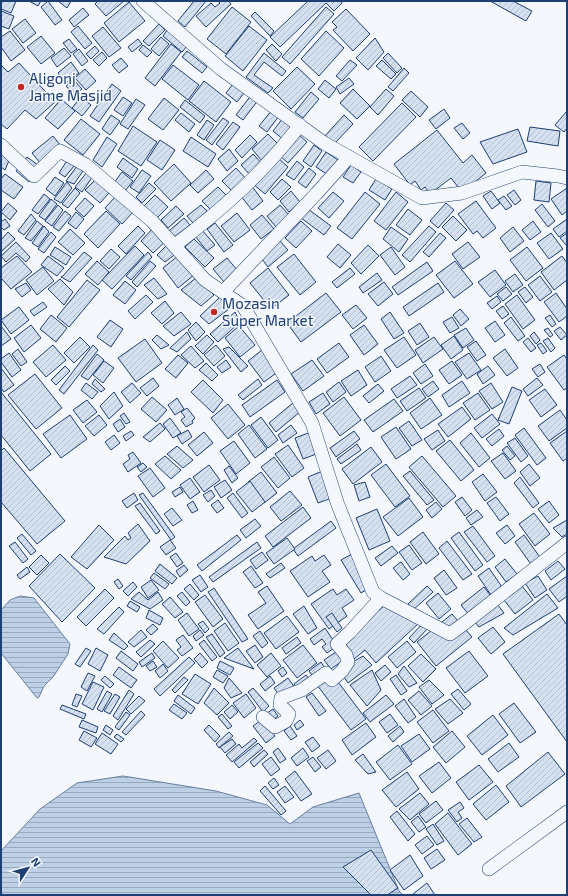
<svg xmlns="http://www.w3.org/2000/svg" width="568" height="896" font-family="'Exo 2',sans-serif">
<defs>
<pattern id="water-rules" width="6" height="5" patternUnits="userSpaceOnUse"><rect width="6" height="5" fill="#bed0e5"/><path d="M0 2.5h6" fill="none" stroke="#9aaabe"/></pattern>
<pattern id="building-hatch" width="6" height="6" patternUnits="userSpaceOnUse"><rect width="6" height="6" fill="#d5e0f0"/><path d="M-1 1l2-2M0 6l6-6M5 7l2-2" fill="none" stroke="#b6c1d1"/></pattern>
</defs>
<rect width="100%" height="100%" fill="#f4f7fb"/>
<!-- water -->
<g fill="url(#water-rules)" stroke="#687fa3">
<path d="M20,596l14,2 36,46 -2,10 -15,23 -9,9 -5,11 -2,1 -36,-45v-43l9,-10z"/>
<path d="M123,776l93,15 51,14 23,19 23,-17 46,-14 40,98 4,4h-402v-44l39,-42 37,-26z"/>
</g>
<!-- building -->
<g fill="url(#building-hatch)" stroke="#1d3f73">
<path d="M1,1h15l-5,12 -10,-4z"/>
<path d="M29,1h12l-3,5z"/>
<path d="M48,1l14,19 -7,5 -14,-18z"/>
<path d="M58,1h13l-4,7z"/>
<path d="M98,1h26l-18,15 -11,-12z"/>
<path d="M194,1h12l-21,26 -7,-6z"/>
<path d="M218,1h11l2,3 -25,23 -10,-11 15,-13 4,4 5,-4z"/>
<path d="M308,1h33l1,2 -8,8 -8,-8 -46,44 -10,-10z"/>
<path d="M490,1h23l19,10 -6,10z"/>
<path d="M129,2l16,19 -26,21 -15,-19z"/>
<path d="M232,7l19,15 -25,32 -19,-15z"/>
<path d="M326,7l8,7 -44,50 -8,-7z"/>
<path d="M83,8l6,7 -15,12 -5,-7z"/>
<path d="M346,9l24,25 -17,17 -20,-21 4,-3 -5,-5z"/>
<path d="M1,11l13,5 -5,13 -8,-3z"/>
<path d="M255,12l19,19 -4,5 -19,-20z"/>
<path d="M25,19l11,14 -13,10 -11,-14z"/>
<path d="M159,24l6,6 -16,16 -6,-5z"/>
<path d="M78,26l14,17 -7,6 -14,-17z"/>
<path d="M249,26l18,14 -24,31 -18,-15z"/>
<path d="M103,27l18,21 -12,9 -17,-21z"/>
<path d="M167,30l20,16 -5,6 -19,-16z"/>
<path d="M10,31l15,19 -14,11 -10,-14v-10z"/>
<path d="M326,31l18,17 -25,28 -18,-17z"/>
<path d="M41,36l14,17 -14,11 -14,-17z"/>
<path d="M161,37l8,7 -10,12 -8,-7z"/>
<path d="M375,38l9,14 -16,18 -12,-12z"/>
<path d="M69,39l8,10 -6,4 -8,-10z"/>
<path d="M138,39l4,5 -10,8 -4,-5z"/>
<path d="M171,44l10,8 -26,34 -10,-8z"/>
<path d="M272,44l10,10 -6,7 -10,-11z"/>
<path d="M143,45l9,7 -5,5 -8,-7z"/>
<path d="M95,46l4,5 -8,8 -5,-5z"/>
<path d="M64,48l7,8 -14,11 -6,-9z"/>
<path d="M79,49l9,12 -6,5 -9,-12z"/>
<path d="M187,51l20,16 -5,6 -20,-16z"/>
<path d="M102,52l5,6 -8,8 -6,-6z"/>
<path d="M264,53l22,18 -4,5 -18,-14 -10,13 19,13 -5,5 -22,-16z"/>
<path d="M388,53l14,15 -5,5 -14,-15z"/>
<path d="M121,58l7,8 -9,7 -7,-8z"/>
<path d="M350,60l7,5 -15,16 -6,-5z"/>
<path d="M382,60l14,14 -5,5 -15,-13z"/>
<path d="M71,62l8,11 -13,10 -8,-10z"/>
<path d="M19,63l36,39 -19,17 -11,-9 -18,19 -6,-5v-59l7,7z"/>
<path d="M173,65l26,20 -11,15 -26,-21z"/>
<path d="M297,67l18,17 -24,25 -18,-18z"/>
<path d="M404,68l5,5 -16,18 -5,-4z"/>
<path d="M85,69l11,12 -10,9 -11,-12z"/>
<path d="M349,78l5,6 -14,10 -4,-7z"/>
<path d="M74,80l8,9 -8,6 -8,-9z"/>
<path d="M325,80l11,9 -7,9 -11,-9z"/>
<path d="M204,81l27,21 -15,20 -27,-21z"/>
<path d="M112,84l9,7 -22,31 -9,-6z"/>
<path d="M233,84l11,9 -7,9 -11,-9z"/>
<path d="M353,89l17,17 -13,13 -17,-16z"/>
<path d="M386,89l8,7 -16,19 -8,-8z"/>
<path d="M411,91l17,16 -8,10 -18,-17z"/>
<path d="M311,92l8,7 -16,19 -8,-6z"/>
<path d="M252,94l7,5 -16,21 -7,-5z"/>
<path d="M81,97l10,8 -9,11 -10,-8z"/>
<path d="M123,97l9,6 -9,13 -9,-6z"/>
<path d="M164,98l15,12 -16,20 -15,-11z"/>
<path d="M61,99l14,12 -17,18 -13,-11z"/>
<path d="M136,99l9,6 -17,24 -8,-5z"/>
<path d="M185,100l20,16 -5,7 -20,-16z"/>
<path d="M402,103l14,14 -43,44 -14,-14z"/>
<path d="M444,109l6,9 -14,11 -7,-9z"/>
<path d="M272,110l7,6 -12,16 -8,-6z"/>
<path d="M567,111v17l-3,4 -9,-7z"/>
<path d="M181,113l14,11 -6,8 -14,-12z"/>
<path d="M111,115l9,6 -10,14 -8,-6z"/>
<path d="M344,115l9,9 -20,21 -9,-8z"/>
<path d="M223,118l6,4 -17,23 -6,-5z"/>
<path d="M283,118l11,9 -10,13 -11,-9z"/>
<path d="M81,119l19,15 -17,21 -19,-15z"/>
<path d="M207,120l7,5 -10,15 -7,-5z"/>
<path d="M233,122l7,5 -17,23 -7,-6z"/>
<path d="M462,123l8,10 -7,6 -9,-11z"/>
<path d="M133,126l24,16 -16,24 -23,-15z"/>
<path d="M530,127l30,4 -2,15 -31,-5z"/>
<path d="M518,129l9,23 -34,12 -13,-22z"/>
<path d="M437,130l26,33 9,-8 14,18 -24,19 -11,-14 -21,16 -5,-7 -4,3 -6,-9 -5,4 -16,-21z"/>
<path d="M268,134l11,11 -17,16 -10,-12z"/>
<path d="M298,134l9,8 -19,21 -9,-8z"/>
<path d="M250,135l7,7 -15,16 -7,-8z"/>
<path d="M53,136l8,10 -21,17 -8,-10z"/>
<path d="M107,137l10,7 -15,23 -9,-7z"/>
<path d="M191,137l25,17 -8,13 -25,-16z"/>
<path d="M160,140l15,10 -13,20 -15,-10z"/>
<path d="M314,145l8,6 -11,16 -8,-6z"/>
<path d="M229,149l9,12 -11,10 -9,-12z"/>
<path d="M1,150l9,8 -5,12 -4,-3z"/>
<path d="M326,152l12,8 -10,15 -12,-8z"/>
<path d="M253,154l11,12 -12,11 -11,-12z"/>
<path d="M27,157l11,8 -9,17 -13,-11z"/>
<path d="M277,157l11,10 -23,27 -12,-10z"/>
<path d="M123,158l15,11 -6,9 -15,-11z"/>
<path d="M68,159l7,6 -10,12 -6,-4z"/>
<path d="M297,161l7,6 -10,13 -8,-5z"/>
<path d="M174,164l17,19 -20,18 -17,-18z"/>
<path d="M351,165l10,7 -8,11 -10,-6z"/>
<path d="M77,166l6,5 -9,13 -8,-3z"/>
<path d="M236,168l13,14 -14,12 -13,-13z"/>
<path d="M309,168l7,6 -10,14 -8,-6z"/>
<path d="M142,170l9,6 -12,17 -9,-6z"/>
<path d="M206,170l8,9 -16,14 -8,-8z"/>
<path d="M88,171l5,5 -11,16 -7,-5z"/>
<path d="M122,172l11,9 -8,10 -11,-8z"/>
<path d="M5,174l18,13 -9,12 -13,-9v-11z"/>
<path d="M55,177l9,6 -9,13 -9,-7z"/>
<path d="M282,179l9,8 -13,13 -8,-8z"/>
<path d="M376,179l16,10 -7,11 -16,-10z"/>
<path d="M95,180l14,13 -9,10 -15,-13z"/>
<path d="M536,181l15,2 -2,19 -15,-2z"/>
<path d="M67,182l5,6 -11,15 -7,-4z"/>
<path d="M149,183l7,6 -14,14 -6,-6z"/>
<path d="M251,185l12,16 -11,9 -12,-15z"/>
<path d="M218,187l8,8 -15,15 -9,-9z"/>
<path d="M75,188l5,5 -12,15 -6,-4z"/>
<path d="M567,188v23l-5,4 -11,-16z"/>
<path d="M514,190l7,10 -6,5 -8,-10z"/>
<path d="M291,191l9,11 -11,10 -9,-11z"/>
<path d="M491,191l9,12 -8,6 -9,-13z"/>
<path d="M333,192l11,9 -15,17 -11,-10z"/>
<path d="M365,192l15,12 -28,35 -15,-11z"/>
<path d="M396,192l12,10 -22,28 -12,-9z"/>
<path d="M44,194l6,5 -12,15 -6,-4z"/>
<path d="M117,195l17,16 -12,13 -17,-16z"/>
<path d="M155,195l13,12 -11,11 -13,-12z"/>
<path d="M504,196l8,10 -6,4 -8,-10z"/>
<path d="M85,198l9,8 -10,11 -9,-8z"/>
<path d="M51,199l6,5 -12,16 -6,-4z"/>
<path d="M476,201l20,27 -13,10 -6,-7 -4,3 -15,-20z"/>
<path d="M8,203l9,8 -7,9 -9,-8z"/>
<path d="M446,203l8,7 -16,18 -8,-7z"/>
<path d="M542,204l13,17 -7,6 -13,-17z"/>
<path d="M58,205l5,5 -11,16 -7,-5z"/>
<path d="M201,205l6,6 -14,12 -6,-7z"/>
<path d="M280,205l9,10 -13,12 -9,-11z"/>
<path d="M176,206l8,8 -16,14 -7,-8z"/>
<path d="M308,209l23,17 -7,9 -23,-17z"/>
<path d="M408,209l14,11 -12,15 -14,-10z"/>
<path d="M65,211l6,5 -12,15 -6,-4z"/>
<path d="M106,211l14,13 -22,24 -14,-14z"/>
<path d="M76,212l8,7 -8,10 -8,-6z"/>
<path d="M237,213l13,17 -16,12 -13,-16z"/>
<path d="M31,214l5,6 -12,15 -6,-4z"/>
<path d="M262,215l12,14 -13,10 -11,-14z"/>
<path d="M453,216l14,14 -11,11 -14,-14z"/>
<path d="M184,218l6,7 -16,12 -5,-6z"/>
<path d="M5,219l5,7 -6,4 -3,-3v-5z"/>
<path d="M567,219v12l-8,6 -6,-8z"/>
<path d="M37,221l6,5 -12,15 -6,-3z"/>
<path d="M301,221l11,10 -16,17 -11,-10z"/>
<path d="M533,221l8,11 -11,8 -8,-10z"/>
<path d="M215,223l18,22 -9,7 -17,-23z"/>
<path d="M44,226l5,6 -11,15 -6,-4z"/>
<path d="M138,226l7,7 -19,21 -8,-8z"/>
<path d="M155,226l13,13 -15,14 -12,-12z"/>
<path d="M429,226l7,6 -26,30 -8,-7z"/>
<path d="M391,227l17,12 -9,13 -16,-13z"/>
<path d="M513,227l11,14 -14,11 -10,-14z"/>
<path d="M70,229l15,14 -12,12 -15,-13z"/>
<path d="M202,230l13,15 -8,6 -12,-15z"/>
<path d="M8,232l7,7 -14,13v-12z"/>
<path d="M51,232l5,5 -12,16 -6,-4z"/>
<path d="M440,233l6,5 -17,19 -6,-5z"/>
<path d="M551,233l12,16 -14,10 -12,-16z"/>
<path d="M567,233v13l-7,-8z"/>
<path d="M194,239l20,19 -9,9 -20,-20z"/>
<path d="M280,241l8,9 -20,17 -7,-9z"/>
<path d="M16,242l14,15 -4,5 -10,-9 -10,9 -5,-6z"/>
<path d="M468,242l12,15 -17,12 -11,-15z"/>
<path d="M169,243l8,10 -12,9 -8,-7z"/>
<path d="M338,244l13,11 -11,13 -13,-11z"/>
<path d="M368,245l11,11 -18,18 -10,-11z"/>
<path d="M135,246l9,9 -32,34 -10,-9z"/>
<path d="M55,247l16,10 -5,8 -16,-10z"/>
<path d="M391,247l14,20 -10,8 -15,-20z"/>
<path d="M527,247l16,21 -17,13 -16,-21z"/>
<path d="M111,249l9,8 -11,12 -9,-8z"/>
<path d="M84,252l8,6 -22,24 -9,-5 2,-1z"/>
<path d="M148,252l4,5 -21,23 -5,-4z"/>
<path d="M294,254l22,28 -16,13 -23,-28z"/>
<path d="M179,255l15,20 -16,13 -15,-20z"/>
<path d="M17,256l15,16 -21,17 -10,-11v-10z"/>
<path d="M48,256l16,12 -7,8 -16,-11z"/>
<path d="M562,256l5,7v17l-13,10 -13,-18z"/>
<path d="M227,258l11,13 -14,11 -11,-13z"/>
<path d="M97,261l12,11 -11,13 -13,-11z"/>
<path d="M150,261l6,5 -19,21 -5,-5z"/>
<path d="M455,261l18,23 -19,14 -18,-23z"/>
<path d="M427,262l6,9 -35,24 -6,-8z"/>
<path d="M43,267l11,14 -17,14 -11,-15z"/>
<path d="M268,268l21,27 -18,14 -21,-26z"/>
<path d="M350,268l5,6 -18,14 -5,-6z"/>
<path d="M495,270l11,15 -16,12 -12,-15z"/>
<path d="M377,273l5,7 -19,13 -4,-6z"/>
<path d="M515,274l8,11 -10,7 -8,-11z"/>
<path d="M540,276l12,16 -12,9 -12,-16z"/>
<path d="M197,277l17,18 -13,11 -20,-16z"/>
<path d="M154,278l13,16 -9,5 -14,-14z"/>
<path d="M60,279l13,13 -9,13 -16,-16z"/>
<path d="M87,280l13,10 -31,37 -12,-10z"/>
<path d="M125,281l11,9 -11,14 -12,-9z"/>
<path d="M384,282l9,12 -15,12 -10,-12z"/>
<path d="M26,283l5,7 -9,7 -7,-8z"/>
<path d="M438,283l6,9 -35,24 -6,-9z"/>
<path d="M506,287l6,7 -9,7 -6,-7z"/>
<path d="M525,287l8,10 -7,6 -8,-11z"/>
<path d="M326,293l15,19 -40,30 -14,-19z"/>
<path d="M556,293l11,16v7l-8,6 -15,-20z"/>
<path d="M146,295l7,7 -18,17 -7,-8z"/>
<path d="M517,295l18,25 -12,9 -18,-25z"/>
<path d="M497,296l4,6 -9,7 -5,-6z"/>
<path d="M220,297l9,12 -20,15 -9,-8z"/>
<path d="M165,301l9,12 -12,11 -11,-11z"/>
<path d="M43,302l4,5 -13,9 -4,-5z"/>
<path d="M356,305l11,13 -14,11 -11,-14z"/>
<path d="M503,306l6,8 -7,5 -6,-8z"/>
<path d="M19,307l10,13 -18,14 -10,-14z"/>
<path d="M460,309l9,10 -8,7 -8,-11z"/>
<path d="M181,312l10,12 -17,12 -11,-10z"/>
<path d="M235,312l5,10 -22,20 -8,-8z"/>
<path d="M390,312l14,21 -10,6 -13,-20z"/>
<path d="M51,315l16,13 -11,14 -16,-13z"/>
<path d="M550,315l6,9 -4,3 -7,-9z"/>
<path d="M452,317l7,11 -9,5 -7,-11z"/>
<path d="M511,317l14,19 -7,5 -14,-18z"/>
<path d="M110,320l13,9 -12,18 -14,-10z"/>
<path d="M495,321l10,14 -10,7 -10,-14z"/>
<path d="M196,322l9,10 -9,9 -8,-11z"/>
<path d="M420,323l9,14 -12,8 -9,-14z"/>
<path d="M31,325l10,13 -17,14 -10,-14z"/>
<path d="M364,325l14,19 -14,11 -14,-20z"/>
<path d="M1,326l10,13 -10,7z"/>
<path d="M239,326l16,19 -15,12 -15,-19z"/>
<path d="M560,327l7,8 -6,5 -7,-9z"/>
<path d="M466,328l8,12 -11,8 -9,-13z"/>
<path d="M548,328l5,7 -3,2 -6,-7z"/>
<path d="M187,332l4,7 -14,13 -7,-4z"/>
<path d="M534,332l6,8 -4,4 -6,-8z"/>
<path d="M157,335l12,10 -8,4 -9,-9z"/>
<path d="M207,335l7,7 -11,12 -8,-8z"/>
<path d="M454,336l9,14 -12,9 -10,-14z"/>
<path d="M80,337l10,10 -16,16 -10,-10z"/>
<path d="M404,337l12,18 -19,13 -13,-18z"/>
<path d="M434,337l9,12 -20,14 -8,-13z"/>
<path d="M528,338l8,10 -5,4 -8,-10z"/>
<path d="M548,338l7,10 -4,4 -8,-11z"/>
<path d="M145,339l17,24 -26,19 -18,-24z"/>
<path d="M476,341l10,14 -9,6 -10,-14z"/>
<path d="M339,343l10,14 -22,16 -10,-14z"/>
<path d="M541,343l6,8 -4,3 -6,-9z"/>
<path d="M53,345l13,15 -20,17 -13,-15z"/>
<path d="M93,345l5,5 -34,44 -5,-4z"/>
<path d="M216,345l9,11 -11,10 -10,-11z"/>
<path d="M191,346l13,15 -9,7 -14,-13z"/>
<path d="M229,347l19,19 -7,6 -18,-23z"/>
<path d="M18,349l9,13 -6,4 -9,-12z"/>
<path d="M505,349l13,19 -11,8 -14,-18z"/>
<path d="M262,350l17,21 -15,11 -16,-21z"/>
<path d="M9,353l12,17 -9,7 -11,-15v-3z"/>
<path d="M469,353l12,17 -14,9 -12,-17z"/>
<path d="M97,354l7,6 -16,20 -7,-4z"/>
<path d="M178,355l10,8 -12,15 -11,-9z"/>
<path d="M564,355l3,4v29l-3,2 -17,-23z"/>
<path d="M381,356l10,15 -16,11 -10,-15z"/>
<path d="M226,360l5,7 -9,6 -5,-6z"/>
<path d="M312,360l12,16 -21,15 -12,-17z"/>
<path d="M104,361l10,7 -11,15 -10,-8z"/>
<path d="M452,361l10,14 -13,9 -10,-14z"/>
<path d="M206,363l12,12 -6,6 -13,-11z"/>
<path d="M425,364l8,12 -12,8 -8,-11z"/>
<path d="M540,364l5,8 -7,5 -6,-8z"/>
<path d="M65,366l5,5 -14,14 -5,-5z"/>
<path d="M488,366l7,9 -12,9 -6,-10z"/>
<path d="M1,368l13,17 -10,7 -3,-4z"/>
<path d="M358,370l9,15 -16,11 -10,-15z"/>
<path d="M35,374l27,34 -26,21 -28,-34z"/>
<path d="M410,376l7,9 -20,13 -6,-9z"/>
<path d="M153,378l6,8 -12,10 -7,-8z"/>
<path d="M537,378l6,7 -15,11 -5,-7z"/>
<path d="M95,379l10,10 -4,3 -9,-8z"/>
<path d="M258,379l4,6 -19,15 -5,-5z"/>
<path d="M203,380l20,20 -10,13 -22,-21z"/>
<path d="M277,380l8,12 -35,25 -8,-12z"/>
<path d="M433,381l6,8 -11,8 -6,-8z"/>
<path d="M462,381l8,12 -21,14 -7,-12z"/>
<path d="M339,382l7,10 -13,10 -7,-10z"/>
<path d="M86,383l12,9 -6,7 -11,-9z"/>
<path d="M132,383l9,10 -11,10 -9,-11z"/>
<path d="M491,383l12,19 -11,7 -13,-18z"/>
<path d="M378,384l6,7 -15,12 -6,-7z"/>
<path d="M512,387l10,4 -13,33 -11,-4z"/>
<path d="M419,388l7,10 -19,13 -7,-10z"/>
<path d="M545,389l12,16 -16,12 -12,-17z"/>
<path d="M1,392l50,62 -21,17 -29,-36z"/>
<path d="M114,392l9,14 -14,13 -9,-13z"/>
<path d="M323,393l7,11 -14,10 -7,-12z"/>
<path d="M478,393l12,17 -15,10 -12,-17z"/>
<path d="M152,397l15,13 -11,12 -15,-13z"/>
<path d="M344,397l17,23 -21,16 -17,-23z"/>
<path d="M177,398l7,11 -9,6 -7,-10z"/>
<path d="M430,398l12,17 -21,14 -11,-16z"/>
<path d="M394,399l9,12 -30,21 -9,-12z"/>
<path d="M87,400l10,12 -14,11 -10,-13z"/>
<path d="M294,402l7,9 -25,21 -7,-9z"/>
<path d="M228,404l17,21 -17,14 -17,-21z"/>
<path d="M462,407l9,12 -23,18 -10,-13z"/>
<path d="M187,408l8,10 -3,3 1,2 -7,4 -5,-7 4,-3 -4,-5z"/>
<path d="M560,410l7,10v8l-18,13 -11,-15z"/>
<path d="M124,413l6,9 -4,2 -6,-8z"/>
<path d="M492,414l8,10 -18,14 -8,-10z"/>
<path d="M70,415l17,24 -26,19 -18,-24z"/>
<path d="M99,415l8,10 -13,11 -9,-10z"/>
<path d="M261,417l17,23 -10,8 -17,-23z"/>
<path d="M170,418l11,15 -8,5 -10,-14z"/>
<path d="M120,419l5,8 -7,5 -5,-8z"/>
<path d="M409,421l13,19 -10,6 -13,-18z"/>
<path d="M160,423l5,6 -15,13 -7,-5z"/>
<path d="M249,425l18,24 -12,9 -17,-24z"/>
<path d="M291,425l6,8 -14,10 -5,-8z"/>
<path d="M396,427l15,22 -15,10 -15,-22z"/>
<path d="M524,428l22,30 -9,7 -22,-30z"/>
<path d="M499,429l5,7 -12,10 -6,-7z"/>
<path d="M188,430l4,7 -10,7 -5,-8z"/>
<path d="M438,430l7,11 -13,9 -8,-11z"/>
<path d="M131,431l3,4 -8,6 -3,-5z"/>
<path d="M354,431l6,8 -24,18 -6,-9z"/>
<path d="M567,431v27l-4,3 -13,-18z"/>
<path d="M204,432l9,11 -16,13 -9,-11z"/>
<path d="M311,432l8,21 -16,6 -8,-21z"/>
<path d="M471,433l19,25 -11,9 -19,-24z"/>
<path d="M114,435l6,8 -9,7 -6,-8z"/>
<path d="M515,438l13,18 -7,6 -14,-19z"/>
<path d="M450,440l24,30 -13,11 -25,-30z"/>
<path d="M234,441l16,22 -14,11 -16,-23z"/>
<path d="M357,444l4,6 -20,14 -4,-5z"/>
<path d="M288,445l16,23 -12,9 -17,-23z"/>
<path d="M177,446l16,14 -10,8 -16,-14z"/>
<path d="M507,446l8,10 -5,4 -8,-10z"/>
<path d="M371,447l11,15 -29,22 -11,-15z"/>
<path d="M4,448l61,73 -28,23 -36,-42v-51z"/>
<path d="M133,452l8,11 -13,9 -5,-8 7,-5 -2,-4z"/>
<path d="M503,453l13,18 -11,8 -14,-18z"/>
<path d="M165,456l16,14 -10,9 -16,-15z"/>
<path d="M422,456l34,40 -13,11 -34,-40z"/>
<path d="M274,457l16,21 -12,10 -17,-21z"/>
<path d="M143,463l4,4 -6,5 -4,-5z"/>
<path d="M386,464l24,32 -15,11 -24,-32z"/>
<path d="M529,464l11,14 -10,8 -10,-14z"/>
<path d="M209,465l11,15 -16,12 -11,-15z"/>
<path d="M229,466l9,12 -6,5 -8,-13z"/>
<path d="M150,468l15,20 -12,9 -15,-21z"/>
<path d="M325,470l10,27 -17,6 -10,-26z"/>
<path d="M410,471l24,29 -7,5 -24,-29z"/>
<path d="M261,472l16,21 -13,10 -16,-21z"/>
<path d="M483,474l14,18 -12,9 -13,-19z"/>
<path d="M520,477l19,26 -6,5 -19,-25z"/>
<path d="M190,478l10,14 -10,7 -10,-14z"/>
<path d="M225,480l7,10 -11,8 -7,-11z"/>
<path d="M250,481l15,21 -13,10 -16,-20z"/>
<path d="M365,482l5,15 -11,4 -5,-16z"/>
<path d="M180,487l3,5 -8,5 -3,-5z"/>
<path d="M211,490l4,6 -7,6 -5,-7z"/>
<path d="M290,491l12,14 -21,16 -11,-14z"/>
<path d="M134,493l4,7 -11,8 -5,-7z"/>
<path d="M143,493l32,44 -4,3 -32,-45z"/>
<path d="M233,493l15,20 -6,5 -15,-20z"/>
<path d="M462,497l10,13 -7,6 -10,-14z"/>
<path d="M496,497l13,17 -9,7 -13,-18z"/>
<path d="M409,498l14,19 -25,19 -15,-19z"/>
<path d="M218,500l6,8 -7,5 -6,-8z"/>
<path d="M193,501l5,9 -6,3 -5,-8z"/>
<path d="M549,501l10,14 -10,8 -11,-14z"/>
<path d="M436,502l6,7 -10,9 -6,-8z"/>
<path d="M140,503l20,28 -4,3 -21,-28z"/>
<path d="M303,507l8,11 -38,29 -8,-11z"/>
<path d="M172,508l10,12 -9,6 -9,-12z"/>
<path d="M377,509l13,32 -21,9 -13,-32z"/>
<path d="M477,510l6,7 -12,8 -5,-7z"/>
<path d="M534,513l16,21 -15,12 -16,-22z"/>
<path d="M255,519l6,7 -15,12 -6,-8z"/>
<path d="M567,520v14l-5,3 -9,-9z"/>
<path d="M331,521l5,7 -38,28 -5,-7z"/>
<path d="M138,524l12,17 -24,23 -22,-7 21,-21 3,4 3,-2 -3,-5z"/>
<path d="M99,525l15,15 -27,29 -16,-12z"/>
<path d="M507,525l8,11 -10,8 -9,-11z"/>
<path d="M473,526l22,30 -8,6 -23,-30z"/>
<path d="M423,532l16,22 -13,10 -16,-22z"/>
<path d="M459,532l24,33 -8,6 -24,-33z"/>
<path d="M22,534l14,17 -5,4 -14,-17z"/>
<path d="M237,535l4,5 -39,31 -5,-6z"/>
<path d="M524,535l18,25 -9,7 -18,-25z"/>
<path d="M287,538l8,11 -21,15 -8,-11z"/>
<path d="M170,540l6,8 -10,7 -6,-8z"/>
<path d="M447,541l25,33 -9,6 -24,-32z"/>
<path d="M15,542l13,17 -5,4 -14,-17z"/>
<path d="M257,542l4,6 -48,34 -4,-5z"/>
<path d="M409,545l13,18 -10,7 -13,-18z"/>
<path d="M392,546l6,7 -17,13 -6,-8z"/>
<path d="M262,552l6,8 -12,9 -6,-9z"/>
<path d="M176,553l7,10 -6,4 -7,-10z"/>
<path d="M60,554l35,34 -33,34 -33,-36z"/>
<path d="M352,554l19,33 -10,6 -20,-33z"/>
<path d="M41,555l8,8 -12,12 -8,-8z"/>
<path d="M324,555l7,10 -9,6 8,11 -22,15 -18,-26 22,-15 3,5z"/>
<path d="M505,559l12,15 -11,8 -11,-15z"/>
<path d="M558,561l7,8 -14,11 -6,-9z"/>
<path d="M401,562l9,12 -7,6 -10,-12z"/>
<path d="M281,563l4,5 -15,10 -4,-4z"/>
<path d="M160,564l17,14 -5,6 -17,-13z"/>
<path d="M184,565l4,5 -8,7 -4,-6z"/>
<path d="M251,566l12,17 -8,5 -12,-16z"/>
<path d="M27,567l3,5 -10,7 -3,-4z"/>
<path d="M489,568l13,19 -11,8 -13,-19z"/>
<path d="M444,570l13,18 -11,7 -12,-17z"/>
<path d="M154,573l15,11 -4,5 -15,-11z"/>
<path d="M200,575l8,12 -7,5 -9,-12z"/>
<path d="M538,576l9,14 -12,8 -10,-15z"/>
<path d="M567,576v20l-8,6 -10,-13z"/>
<path d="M118,579l5,7 -4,3 -5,-7z"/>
<path d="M151,580l8,10 -11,8 -7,-11z"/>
<path d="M133,582l4,5 -9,9 -5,-5z"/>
<path d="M190,584l9,11 -5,5 -10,-11z"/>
<path d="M267,586l17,25 -26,18 -10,-14 18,-12 -8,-11z"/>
<path d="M427,586l6,6 -20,18 -5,-6z"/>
<path d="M522,586l11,14 -18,14 -11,-14z"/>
<path d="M484,587l20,26 -25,14 -18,-22z"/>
<path d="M214,588l34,51 -6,3 -34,-50z"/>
<path d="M105,589l9,9 -28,28 -9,-9z"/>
<path d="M333,589l4,6 9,-6 8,11 -12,8 5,8 -18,13 -18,-25z"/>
<path d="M139,592l9,8 10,-8 5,8 -13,9 -19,-10z"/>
<path d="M182,592l8,10 -4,4 -9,-10z"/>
<path d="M438,593l13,16 -12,10 -13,-16z"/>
<path d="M547,594l11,14 -45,27 -9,-7z"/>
<path d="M205,595l18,24 -10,8 -18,-25z"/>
<path d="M170,597l13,15 -8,6 -13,-14z"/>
<path d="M130,601l10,6 -3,5 -10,-6z"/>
<path d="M387,603l33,19 -44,41 -11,-13 -11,9 -13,-15z"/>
<path d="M304,606l13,22 -9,6 -15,-20z"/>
<path d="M119,607l5,5 -20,22 -7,-5z"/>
<path d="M149,610l14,8 -3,7 -14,-7z"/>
<path d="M187,613l12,16 -10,7 -11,-16z"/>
<path d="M332,613l10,15 -5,4 -11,-15z"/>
<path d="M452,614l20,23 -36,29 -19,-24z"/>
<path d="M559,614l8,11v117l-64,-88z"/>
<path d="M287,616l12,16 -23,17 -12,-16z"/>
<path d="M203,621l6,8 -4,4 -7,-9z"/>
<path d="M425,621l5,5 -16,17 -5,-5z"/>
<path d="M225,623l14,20 -11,8 -14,-20z"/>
<path d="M153,624l5,5 -7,6 -5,-5z"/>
<path d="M493,627l12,15 -14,12 -13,-16z"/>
<path d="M325,628l12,18 -10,7 -5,-6 4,-3 -4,-5 -8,6 -4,-6z"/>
<path d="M141,630l6,7 -13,10 -6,-5z"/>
<path d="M200,630l4,5 -8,6 -3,-5z"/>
<path d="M260,631l8,12 -6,5 -9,-12z"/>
<path d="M114,633l14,13 -4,4 -15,-10z"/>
<path d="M212,634l13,19 -5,4 -14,-20z"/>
<path d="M183,635l10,13 -11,8 -5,-6 4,-3 -5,-7z"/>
<path d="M297,637l4,6 -15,11 -4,-6z"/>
<path d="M150,640l5,4 -14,13 -5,-5z"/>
<path d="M204,640l13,17 -5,4 -13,-17z"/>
<path d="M163,641l16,17 -11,10 -15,-17z"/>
<path d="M407,641l9,11 -19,16 -9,-11z"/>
<path d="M255,645l8,12 -8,6 -9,-12z"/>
<path d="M303,645l14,18 -20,15 -14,-18z"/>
<path d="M86,648l5,3 -11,16 -5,-3z"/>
<path d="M96,648l12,7 -8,16 -12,-7z"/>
<path d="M238,648l16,21 -30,-11z"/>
<path d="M339,650l6,9 -14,10 -7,-9z"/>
<path d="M121,651l17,13 -5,7 -17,-13z"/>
<path d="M469,651l19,25 -23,17 -19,-25z"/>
<path d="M152,653l3,5 -13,9 -3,-5z"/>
<path d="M200,653l8,9 -6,6 -8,-9z"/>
<path d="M271,653l10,13 -14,11 -10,-12z"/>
<path d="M421,654l15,15 -13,13 -15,-16z"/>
<path d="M363,656l9,9 -24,18 -9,-13z"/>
<path d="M189,657l6,6 -35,33 -6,-7z"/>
<path d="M153,661l4,6 -7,4 -4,-5z"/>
<path d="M220,661l14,7 -4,7 -13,-7z"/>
<path d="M321,662l6,10 -12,8 -6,-9z"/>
<path d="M163,664l5,7 -8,7 -5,-7z"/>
<path d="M385,665l6,7 -10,9 -6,-8z"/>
<path d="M404,666l13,17 -8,4 -11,-13z"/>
<path d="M119,667l18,13 -6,8 -18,-13z"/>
<path d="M283,667l4,6 -5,4 -4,-6z"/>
<path d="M217,670l11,6 -5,7 -10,-6z"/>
<path d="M372,670l9,20 -14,16 -17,-21z"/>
<path d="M88,673l7,3 -8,15 -6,-4z"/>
<path d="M195,674l16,10 -13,20 -16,-10z"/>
<path d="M332,674l34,45 -15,11 -34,-45z"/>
<path d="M306,675l4,5 -12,9 -4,-5z"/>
<path d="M396,675l11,16 -6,4 -11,-16z"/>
<path d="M105,676l9,8 -4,4 -9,-8z"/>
<path d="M270,676l5,7 -10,8 -5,-7z"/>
<path d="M184,677l4,3 -13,13 -3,-3z"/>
<path d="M229,678l13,15 -11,5 -7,-10z"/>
<path d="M288,678l10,14 -14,10 -10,-14z"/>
<path d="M429,680l15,15 -12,9 -13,-17z"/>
<path d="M93,682l11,5 -11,23 -11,-6z"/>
<path d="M214,688l15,15 -12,12 -13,-12z"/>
<path d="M253,688l16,18 -6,6 -15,-20z"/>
<path d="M458,689l13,15 -7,6 -13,-16z"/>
<path d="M129,690l5,4 -16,26 -5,-4z"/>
<path d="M107,691l5,3 -10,18 -5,-3z"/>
<path d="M419,691l13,15 -11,9 -13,-15z"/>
<path d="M312,693l14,18 -7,5 -13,-19z"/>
<path d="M76,694l6,2 -5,11 -5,-2z"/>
<path d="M115,694l5,3 -10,17 -6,-3z"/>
<path d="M246,694l10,14 -12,10 -11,-15z"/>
<path d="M178,695l17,13 -4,6 -17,-13z"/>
<path d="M386,695l8,9 -24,18 -7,-9z"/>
<path d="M139,696l6,5 -14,13 -5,-5z"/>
<path d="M404,699l12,18 -8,6 -13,-17z"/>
<path d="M450,699l13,14 -15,11 -13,-15z"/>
<path d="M514,703l22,29 -16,11 -21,-29z"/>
<path d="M174,704l13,9 -5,6 -13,-9z"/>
<path d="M62,705l24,9 -2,5 -24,-10z"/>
<path d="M232,705l6,7 -8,7 -6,-7z"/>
<path d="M273,709l5,7 -7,5 -5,-7z"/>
<path d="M433,710l16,21 -16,12 -16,-21z"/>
<path d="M141,711l4,4 -19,20 -4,-3z"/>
<path d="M126,712l4,3 -11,15 -4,-3z"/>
<path d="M222,714l10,12 -4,3 -10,-12z"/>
<path d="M390,714l8,11 -11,8 -8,-11z"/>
<path d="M493,715l15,20 -26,20 -15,-19z"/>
<path d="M263,719l12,17 -9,7 -13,-17z"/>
<path d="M82,720l16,7 -2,6 -17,-6z"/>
<path d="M300,720l4,5 -7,5 -3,-5z"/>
<path d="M366,723l10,14 -24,18 -10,-15z"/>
<path d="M106,725l7,5 -3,5 -7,-5z"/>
<path d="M209,725l11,11 -5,6 -11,-12z"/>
<path d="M290,726l7,10 -6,4 -7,-9z"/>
<path d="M400,726l4,6 -11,10 -5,-6z"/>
<path d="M84,731l13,7 -6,9 -12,-7z"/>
<path d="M452,731l13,16 -19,16 -13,-16z"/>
<path d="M229,732l4,4 -14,12 -3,-4z"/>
<path d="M102,733l16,11 -7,10 -16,-10z"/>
<path d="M117,734l7,5 -3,3 -7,-5z"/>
<path d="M419,734l11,15 -18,13 -11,-16z"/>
<path d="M313,737l7,9 -8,6 -7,-10z"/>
<path d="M254,738l3,3 -25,21 -6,-7 13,-11 3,4z"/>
<path d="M232,739l4,5 -11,9 -5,-6z"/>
<path d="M258,743l5,5 -24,20 -5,-6z"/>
<path d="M509,743l10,14 -21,15 -10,-13z"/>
<path d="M398,745l14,19 -22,16 -14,-18z"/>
<path d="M278,748l8,11 -6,4 -7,-11z"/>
<path d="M303,748l6,9 -12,9 -6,-8z"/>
<path d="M264,750l4,4 -14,13 -4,-5z"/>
<path d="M328,750l8,11 -10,8 -9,-11z"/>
<path d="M548,752l17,22 -44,33 -15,-21z"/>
<path d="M363,754l13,18 -8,2 -13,-14z"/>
<path d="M271,757l9,12 -9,7 -9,-12z"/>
<path d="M313,757l8,10 -6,5 -8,-11z"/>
<path d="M439,762l12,16 -19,15 -13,-17z"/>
<path d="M479,765l14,17 -24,18 -13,-18z"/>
<path d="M295,771l17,23 -11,7 -16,-22z"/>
<path d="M407,772l12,17 -23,18 -14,-17z"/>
<path d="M274,778l5,7 -6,4 -5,-6z"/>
<path d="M496,785l13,17 -23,18 -13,-16z"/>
<path d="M265,786l21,25 -5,4 -21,-24z"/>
<path d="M285,786l9,11 -9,6 -8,-11z"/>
<path d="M420,793l9,11 -19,16 -11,-11z"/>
<path d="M436,801l7,9 -17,13 -7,-9z"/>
<path d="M460,802l4,6 -6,4 4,6 -5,4 -9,-12z"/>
<path d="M397,811l18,23 -7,7 -18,-24z"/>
<path d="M448,813l24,31 -14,11 -23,-31z"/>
<path d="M418,816l8,11 -7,5 -8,-10z"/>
<path d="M467,818l15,19 -8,5 -15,-18z"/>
<path d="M433,824l11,17 -7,4 -11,-16z"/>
<path d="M427,836l7,9 -12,9 -7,-9z"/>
<path d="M437,849l8,11 -14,9 -7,-11z"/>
<path d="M371,850l27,38 -11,7h-16l-28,-28z"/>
<path d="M410,855l13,21 -19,14 -14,-20z"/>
<path d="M427,883l8,12h-22v-1z"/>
</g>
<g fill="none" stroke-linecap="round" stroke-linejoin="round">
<defs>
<g id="street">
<path d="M143,1l78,68 103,74 98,55 40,-5 60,-21 36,4 9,2"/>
<path d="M1,145l33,31 26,-25 26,14 66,56 53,59 38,26 69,117 26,82 35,87 8,6"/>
<path d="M175,245c48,-36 88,-72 125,-120"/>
<path d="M223,292l93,-98 33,-37"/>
<path d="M263,717l12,10 11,-6 3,-7 -9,-9 1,-7 21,-8 24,-17 6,7 10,-9 6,-9 -2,-7 -9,-11 13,-12 31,-34 69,36 15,-11 102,-80"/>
<path d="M489,869l78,-57"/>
</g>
</defs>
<!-- street casing -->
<use href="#street" stroke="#1d3f73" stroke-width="14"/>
<!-- street -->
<use href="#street" stroke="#f4f7fb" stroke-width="13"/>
</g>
<!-- markers -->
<g fill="#c62828" stroke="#f4f7fb" stroke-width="1.5">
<circle cx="21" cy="87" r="4"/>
<circle cx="214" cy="312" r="4"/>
</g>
<g text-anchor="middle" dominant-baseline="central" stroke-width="3" stroke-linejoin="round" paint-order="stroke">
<!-- poi labels -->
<g font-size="15" fill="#1d3f73" stroke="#f4f7fb" text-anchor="start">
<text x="29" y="78">Aligonj<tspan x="29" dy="17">Jame Masjid</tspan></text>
<text x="222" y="303">Mozasin<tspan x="222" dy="17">Super Market</tspan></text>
</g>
</g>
<!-- border -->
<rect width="568" height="896" fill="none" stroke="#1d3f73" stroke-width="4"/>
<!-- north arrow -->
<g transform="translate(28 868) rotate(54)" stroke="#f4f7fb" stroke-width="3" paint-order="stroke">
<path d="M0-3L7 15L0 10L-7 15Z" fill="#1d3f73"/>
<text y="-6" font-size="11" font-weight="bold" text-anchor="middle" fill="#1d3f73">N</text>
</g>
</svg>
